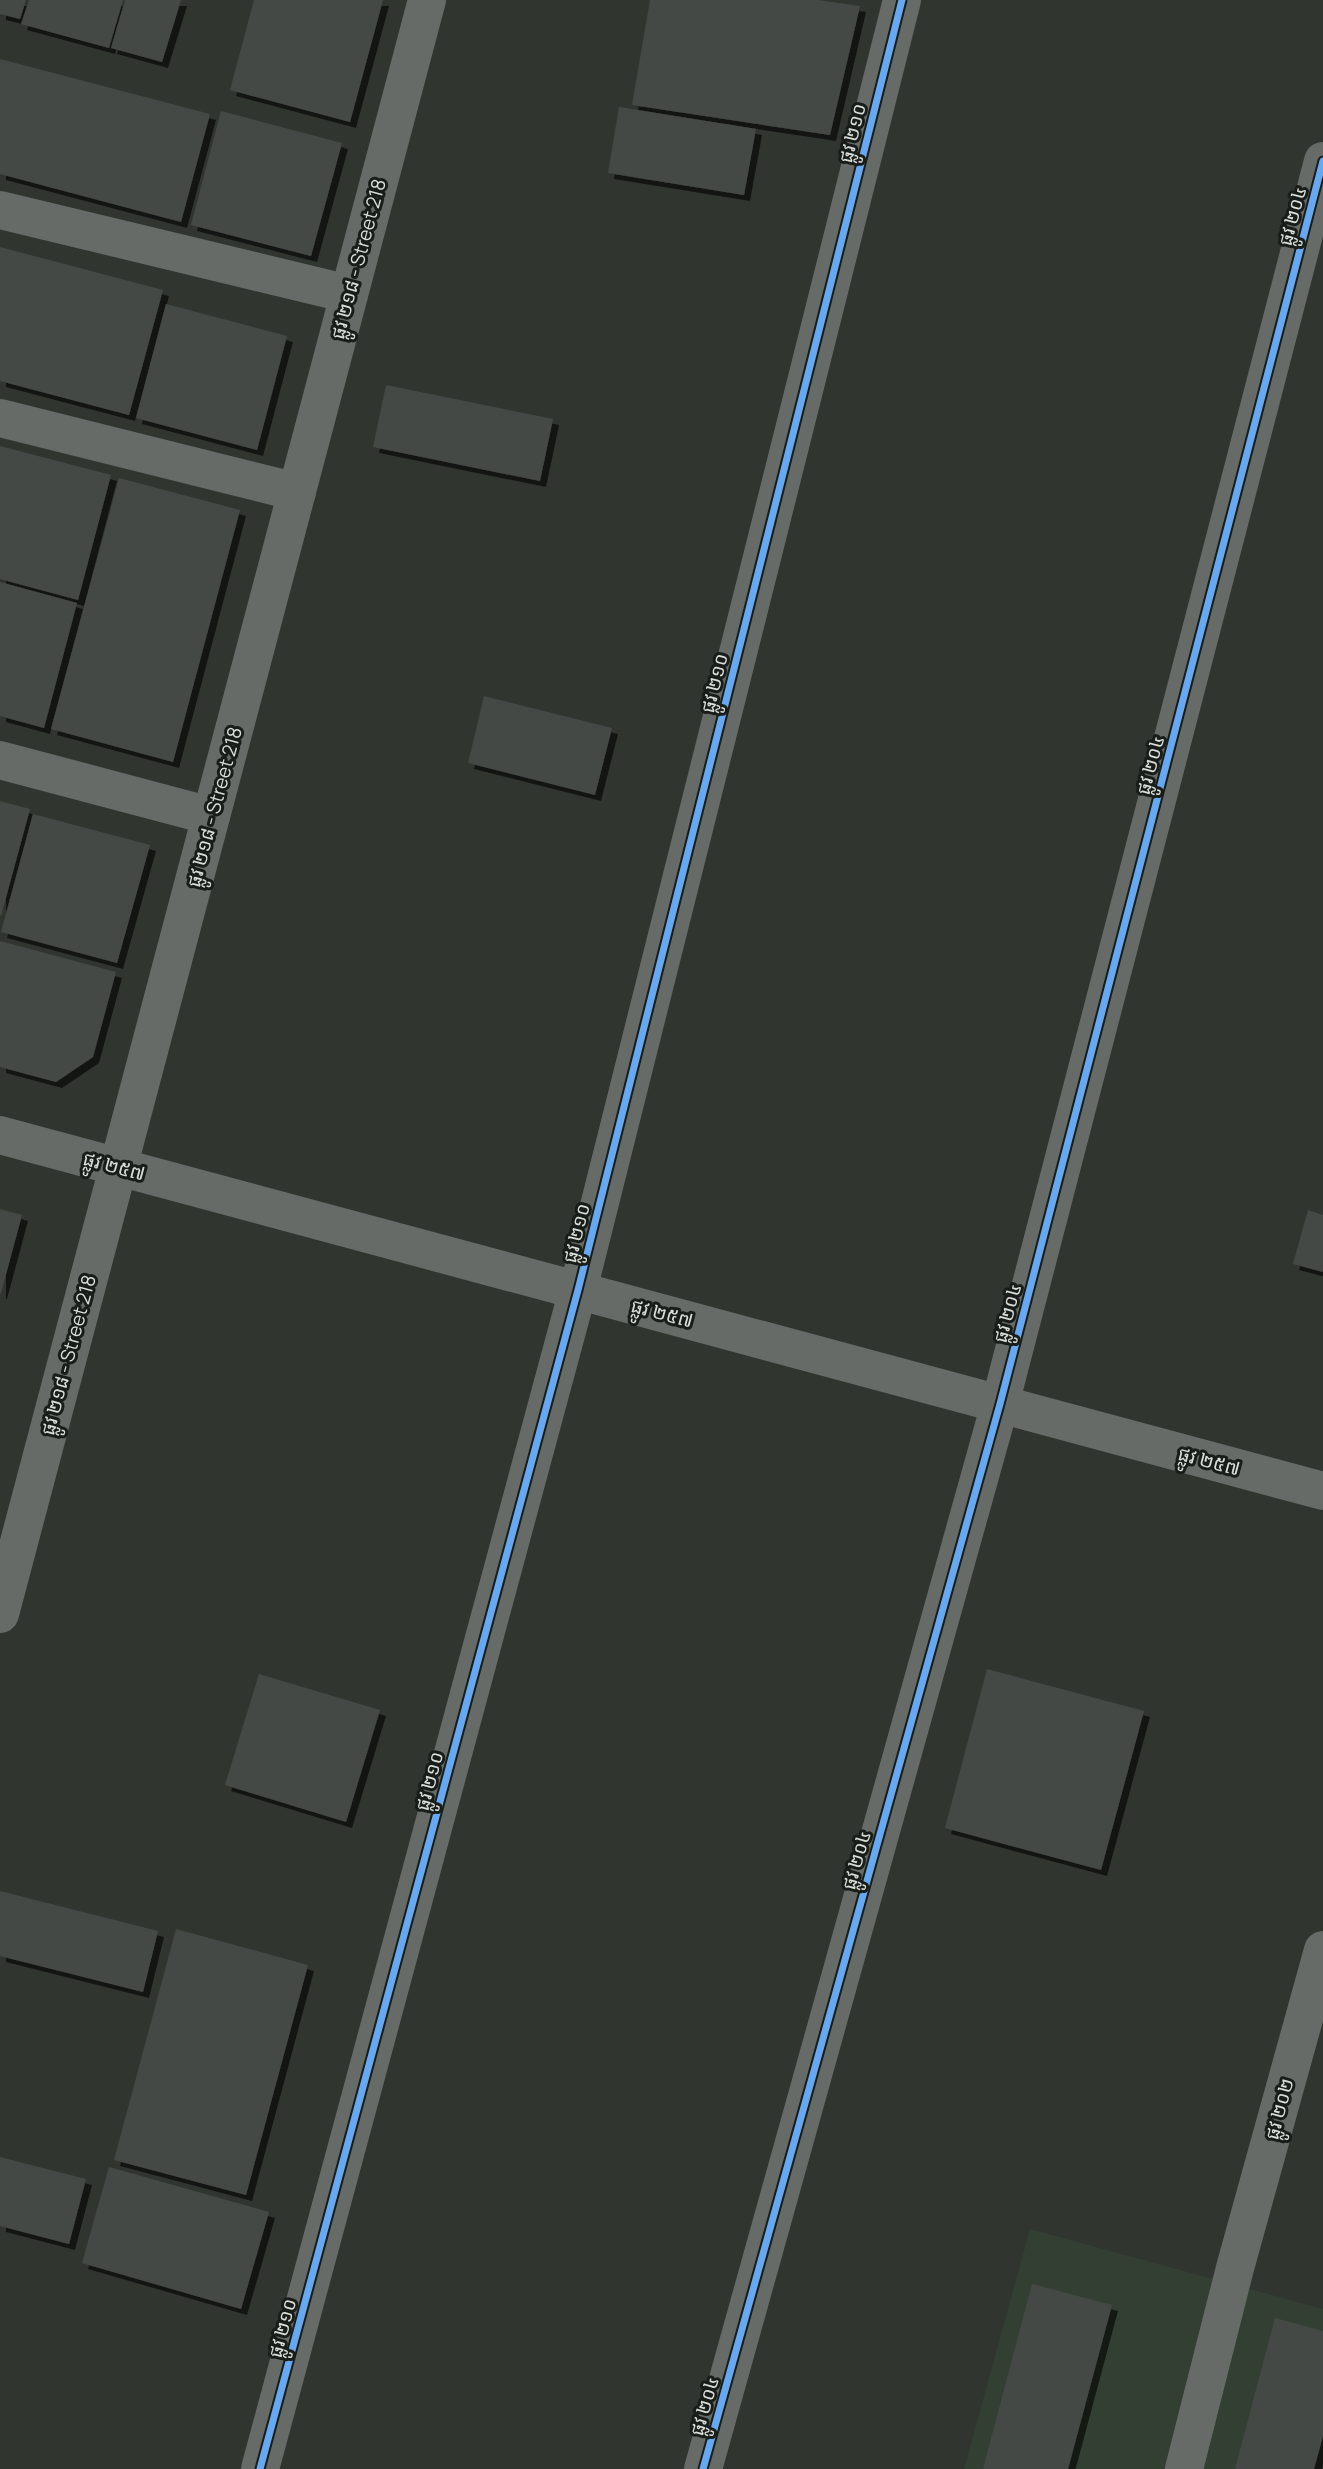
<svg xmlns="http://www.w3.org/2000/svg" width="1323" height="2469" font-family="Manrope,'Noto Sans Khmer',sans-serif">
<defs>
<filter id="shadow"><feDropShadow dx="6" dy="6" stdDeviation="0" flood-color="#0009"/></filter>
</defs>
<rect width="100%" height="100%" fill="#303530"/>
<!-- built -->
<path fill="#333f33" d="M1030,2229l293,80v127l-9,33h-350z"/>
<!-- building -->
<g fill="#454945" filter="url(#shadow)">
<path d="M0,0h26l-6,19 -20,-5z"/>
<path d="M29,0h94l-14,48 -88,-24z"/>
<path d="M125,0h56l-19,62 -51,-14z"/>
<path d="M254,0h129l-33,122 -120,-32z"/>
<path d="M650,0h168l42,6 -30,129 -198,-30z"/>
<path d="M0,59l210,55 -29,108 -181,-48z"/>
<path d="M619,107l137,22 -12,66 -136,-22z"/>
<path d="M221,111l121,32 -31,113 -120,-31z"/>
<path d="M0,247l163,43 -34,125 -129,-34z"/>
<path d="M166,304l121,32 -30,114 -121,-32z"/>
<path d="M386,385l167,34 -13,62 -167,-34z"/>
<path d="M0,446l111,29 -33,125 -78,-21z"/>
<path d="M119,478l121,32 -67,252 -122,-33z"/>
<path d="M0,582l77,21 -33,125 -44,-12z"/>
<path d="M484,696l128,32 -17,67 -127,-32z"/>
<path d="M0,801l30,8 -29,107 -1,-1z"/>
<path d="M33,814l117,31 -33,118 -116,-31z"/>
<path d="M0,941l116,31 -23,85 -37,25 -56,-15z"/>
<path d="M0,1209l22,6 -21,78h-1z"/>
<path d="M1308,1210l15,5v57l-30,-8z"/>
<path d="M987,1669l157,42 -43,159 -156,-42z"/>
<path d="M259,1674l121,36 -34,112 -121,-37z"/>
<path d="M0,1891l158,40 -15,61 -143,-36z"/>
<path d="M176,1929l132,36 -62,230 -132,-35z"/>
<path d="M0,2157l86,22 -17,65 -69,-18z"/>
<path d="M109,2167l160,45 -28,97 -159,-46z"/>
<path d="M1032,2284l80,21 -44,164h-85z"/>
<path d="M1275,2318l48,13v105l-9,33h-79z"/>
</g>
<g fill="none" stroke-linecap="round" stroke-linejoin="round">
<!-- minor -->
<g stroke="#676b67" stroke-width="38">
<path d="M0,210l349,84"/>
<path d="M0,418l297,74"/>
<path d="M0,760l211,56"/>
<path d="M0,1135l1323,356"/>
<path d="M0,1614l427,-1614"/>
<path d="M260,2469l318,-1179 324,-1290"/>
<path d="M703,2469l297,-1065 323,-1243"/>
<path d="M1184,2469l51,-201 88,-318"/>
</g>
<defs>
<g id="cycleway">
<path d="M260,2469l318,-1179 324,-1290"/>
<path d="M703,2469l297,-1065 323,-1243"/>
</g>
</defs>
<!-- cycleway casing -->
<use href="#cycleway" stroke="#191d19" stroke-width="11"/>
<!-- cycleway -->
<use href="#cycleway" stroke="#66a8f1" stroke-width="7"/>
</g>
<g text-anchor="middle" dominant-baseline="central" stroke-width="6" stroke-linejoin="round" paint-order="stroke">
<!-- street labels -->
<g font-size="19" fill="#d9ded9" stroke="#191d19">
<text transform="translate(852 133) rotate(-76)">ផ្លូវ ២១០</text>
<text transform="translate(1292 216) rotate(-75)">ផ្លូវ ២០៤</text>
<text transform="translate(358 259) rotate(-75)">ផ្លូវ ២១៨ - Street 218</text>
<text transform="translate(714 683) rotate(-76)">ផ្លូវ ២១០</text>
<text transform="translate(1150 765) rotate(-75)">ផ្លូវ ២០៤</text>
<text transform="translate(214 807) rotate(-75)">ផ្លូវ ២១៨ - Street 218</text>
<text transform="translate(114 1166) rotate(15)">ផ្លូវ ២៥៧</text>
<text transform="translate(576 1233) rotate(-76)">ផ្លូវ ២១០</text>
<text transform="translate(662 1313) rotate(15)">ផ្លូវ ២៥៧</text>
<text transform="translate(1007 1313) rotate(-75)">ផ្លូវ ២០៤</text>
<text transform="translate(68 1355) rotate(-75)">ផ្លូវ ២១៨ - Street 218</text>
<text transform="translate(1209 1461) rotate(15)">ផ្លូវ ២៥៧</text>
<text transform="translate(429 1781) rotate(-75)">ផ្លូវ ២១០</text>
<text transform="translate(856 1860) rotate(-74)">ផ្លូវ ២០៤</text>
<text transform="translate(1279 2109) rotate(-75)">ផ្លូវ ២០២</text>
<text transform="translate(282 2328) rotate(-75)">ផ្លូវ ២១០</text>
<text transform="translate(704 2406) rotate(-74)">ផ្លូវ ២០៤</text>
</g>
</g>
</svg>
